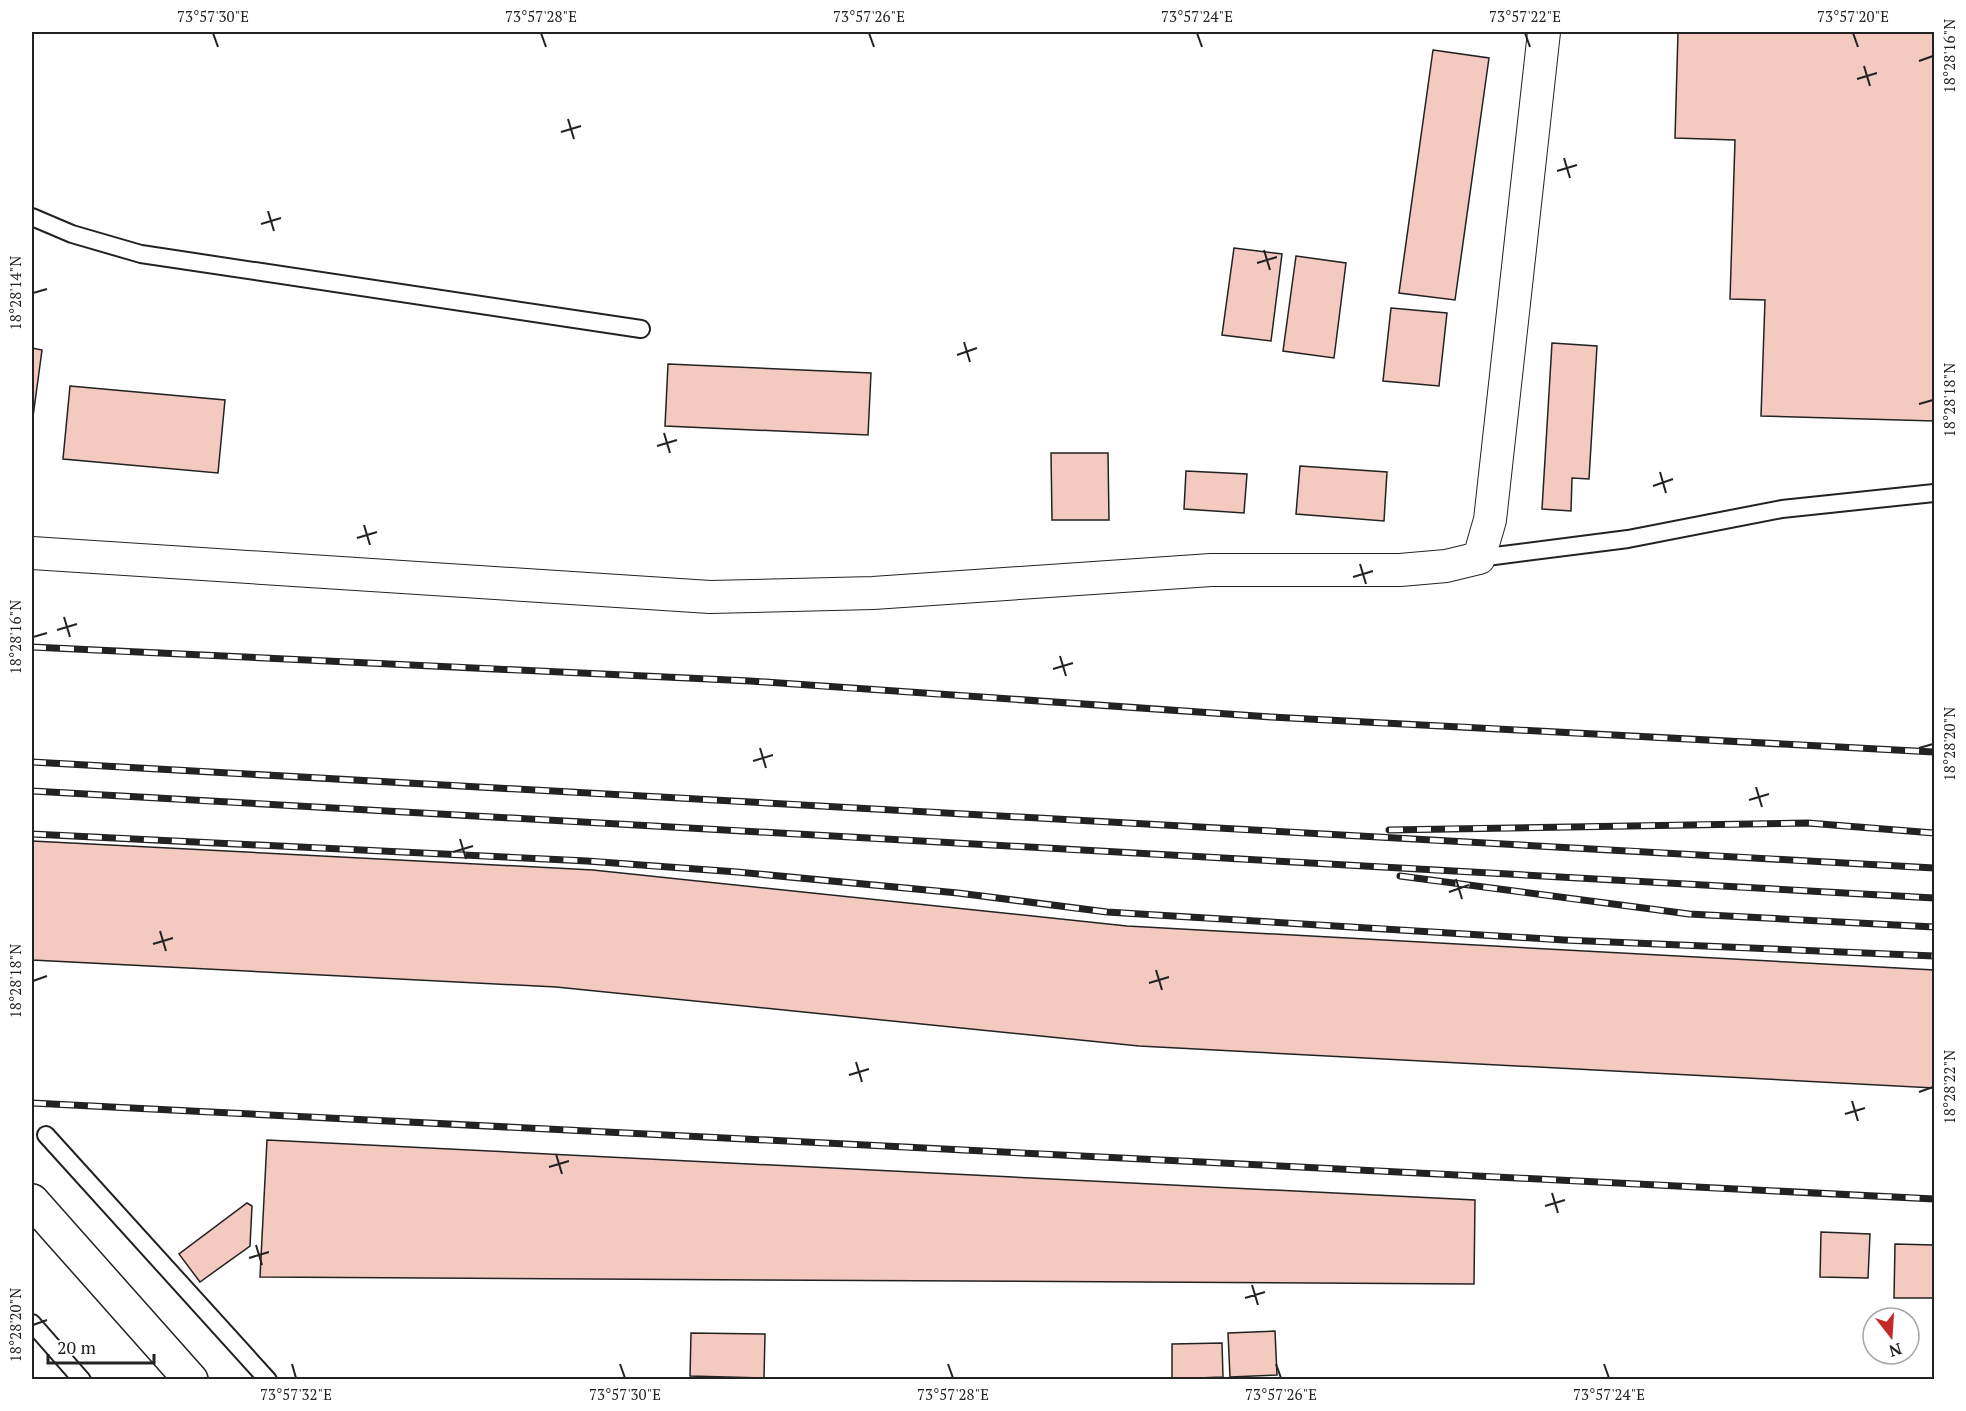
<svg xmlns="http://www.w3.org/2000/svg" width="1966" height="1411" font-family="'PT Serif',serif">
<rect width="100%" height="100%" fill="#fff"/>
<!-- building -->
<g fill="#f3c9c0" stroke="#222" stroke-width="1.5">
<path d="M1678,32h256v389l-173,-5 4,-116 -35,-1 5,-159 -60,-2z"/>
<path d="M1433,50l56,8 -34,242 -56,-7z"/>
<path d="M1234,248l48,6 -11,87 -49,-6z"/>
<path d="M1296,256l50,7 -12,95 -51,-7z"/>
<path d="M1391,308l56,5 -8,73 -56,-5z"/>
<path d="M1552,343l45,3 -8,133 -17,-1 -1,33 -29,-2z"/>
<path d="M32,348l10,2 -10,74z"/>
<path d="M668,364l203,9 -3,62 -203,-9z"/>
<path d="M70,386l155,14 -7,73 -155,-14z"/>
<path d="M1051,453h57l1,67h-57z"/>
<path d="M1300,466l87,6 -3,49 -88,-7z"/>
<path d="M1186,471l61,3 -3,39 -60,-4z"/>
<path d="M32,841l561,29 534,56 807,44v118l-795,-42 -583,-59 -524,-27z"/>
<path d="M267,1140l1208,60 -1,84 -1214,-7z"/>
<path d="M247,1203l5,3 -2,40 -50,36 -21,-28z"/>
<path d="M1821,1232l49,2 -2,44 -48,-1z"/>
<path d="M1895,1244l39,1v53h-40z"/>
<path d="M1275,1331l2,44 -47,2 -2,-44z"/>
<path d="M691,1333l74,1 -1,44 -74,-2z"/>
<path d="M1222,1343l1,34 -51,2v-35z"/>
</g>
<g fill="none" stroke-linecap="round" stroke-linejoin="round">
<defs>
<g id="service">
<path d="M32,217l40,17 69,20 500,75"/>
<path d="M1479,558l149,-19 154,-30 152,-16"/>
<path d="M46,1135l222,245"/>
<path d="M32,1323l50,57"/>
</g>
<path id="minor" d="M32,553l678,44 163,-4 338,-23h189l46,-4 33,-8 11,-38 54,-488"/>
<path id="trunk" d="M32,1201l159,179"/>
</defs>
<!-- service casing -->
<use href="#service" stroke="#222" stroke-width="20"/>
<!-- minor casing -->
<use href="#minor" stroke="#222" stroke-width="34"/>
<!-- trunk casing -->
<use href="#trunk" stroke="#222" stroke-width="36"/>
<!-- service -->
<use href="#service" stroke="#fff" stroke-width="16"/>
<!-- minor -->
<use href="#minor" stroke="#fff" stroke-width="32"/>
<!-- trunk -->
<use href="#trunk" stroke="#fff" stroke-width="33"/>
<defs>
<g id="rail">
<path d="M32,647l718,34 521,36 663,35"/>
<path d="M32,762l1902,106"/>
<path d="M32,791l1902,107"/>
<path d="M1389,830l419,-7 126,10"/>
<path d="M32,834l555,27 150,11 221,21 149,19 457,28 370,16"/>
<path d="M1400,876l289,38 245,13"/>
<path d="M32,1103l1902,96"/>
</g>
</defs>
<!-- rail casing -->
<use href="#rail" stroke="#222" stroke-width="7"/>
<!-- rail -->
<use href="#rail" stroke="#fff" stroke-width="4.5" stroke-dasharray="14" stroke-linecap="butt"/>
</g>
<!-- ticks -->
<path fill="none" stroke="#222" stroke-width="2" d="M213,33l5,14M541,33l5,14M869,33l5,14M1197,33l5,14M1525,33l5,14M1853,33l5,14M1919,61l14,-5M1864,66l6,20M1857,79l20,-6M568,119l6,20M561,132l20,-6M1564,158l6,20M1557,171l20,-6M268,211l6,20M261,224l20,-6M1264,250l6,20M1257,263l20,-6M33,293l14,-4M964,342l6,20M957,355l20,-7M1919,404l14,-4M664,433l6,20M657,446l20,-6M1660,472l6,21M1653,486l20,-7M364,525l6,20M357,538l20,-6M1360,564l6,20M1353,577l20,-6M64,617l6,20M57,630l20,-6M33,637l14,-4M1060,656l6,20M1053,669l20,-6M760,748l6,20M1919,748l14,-4M753,761l20,-6M1756,787l6,20M1749,800l20,-6M460,839l6,20M453,852l20,-6M1456,879l6,20M1449,892l20,-7M160,931l6,20M153,944l20,-6M1156,970l6,20M33,981l14,-5M1149,983l20,-6M856,1062l6,20M849,1075l20,-6M1919,1092l14,-5M1852,1101l6,20M1845,1114l20,-6M556,1154l6,20M549,1167l20,-6M1552,1193l6,20M1545,1206l20,-6M256,1245l6,20M249,1258l20,-6M1252,1285l6,20M1245,1298l20,-6M33,1325l14,-5M292,1364l4,14M620,1364l5,14M948,1364l5,14M1276,1364l5,14M1604,1364l5,14"/>
<!-- border -->
<rect width="1966" height="1411" fill="none" stroke="#ffffff" stroke-width="66"/>
<!-- north arrow -->
<g transform="translate(1891 1336) rotate(163)"><circle r="28" fill="#ffffff" stroke="#a7a7a7" stroke-width="1.5"/>
<path d="M0-4.5L10 22L0 15L-10 22Z" fill="#c62828"/>
<text y="-9" font-size="16" font-weight="bold" text-anchor="middle" fill="#222222">N</text>
</g>
<!-- scale -->
<path d="M48 1354v9h106v-9" fill="none" stroke="#222222" stroke-width="3"/>
<text x="57" y="1354" font-size="18" fill="#222222" stroke="#ffffff" stroke-width="4.5" paint-order="stroke">20 m</text>
<rect x="33" y="33" width="1900" height="1345" fill="none" stroke="#222" stroke-width="2"/>
<g font-size="15" text-anchor="middle" fill="#222">
<text x="213" y="22">73°57'30"E</text>
<text x="541" y="22">73°57'28"E</text>
<text x="869" y="22">73°57'26"E</text>
<text x="1197" y="22">73°57'24"E</text>
<text x="1525" y="22">73°57'22"E</text>
<text x="1853" y="22">73°57'20"E</text>
<text transform="translate(1950 56) rotate(-90)" y="5">18°28'16"N</text>
<text transform="translate(16 293) rotate(-90)" y="5">18°28'14"N</text>
<text transform="translate(1950 400) rotate(-90)" y="5">18°28'18"N</text>
<text transform="translate(16 637) rotate(-90)" y="5">18°28'16"N</text>
<text transform="translate(1950 744) rotate(-90)" y="5">18°28'20"N</text>
<text transform="translate(16 981) rotate(-90)" y="5">18°28'18"N</text>
<text transform="translate(1950 1087) rotate(-90)" y="5">18°28'22"N</text>
<text transform="translate(16 1325) rotate(-90)" y="5">18°28'20"N</text>
<text x="296" y="1400">73°57'32"E</text>
<text x="625" y="1400">73°57'30"E</text>
<text x="953" y="1400">73°57'28"E</text>
<text x="1281" y="1400">73°57'26"E</text>
<text x="1609" y="1400">73°57'24"E</text>
</g>
</svg>
